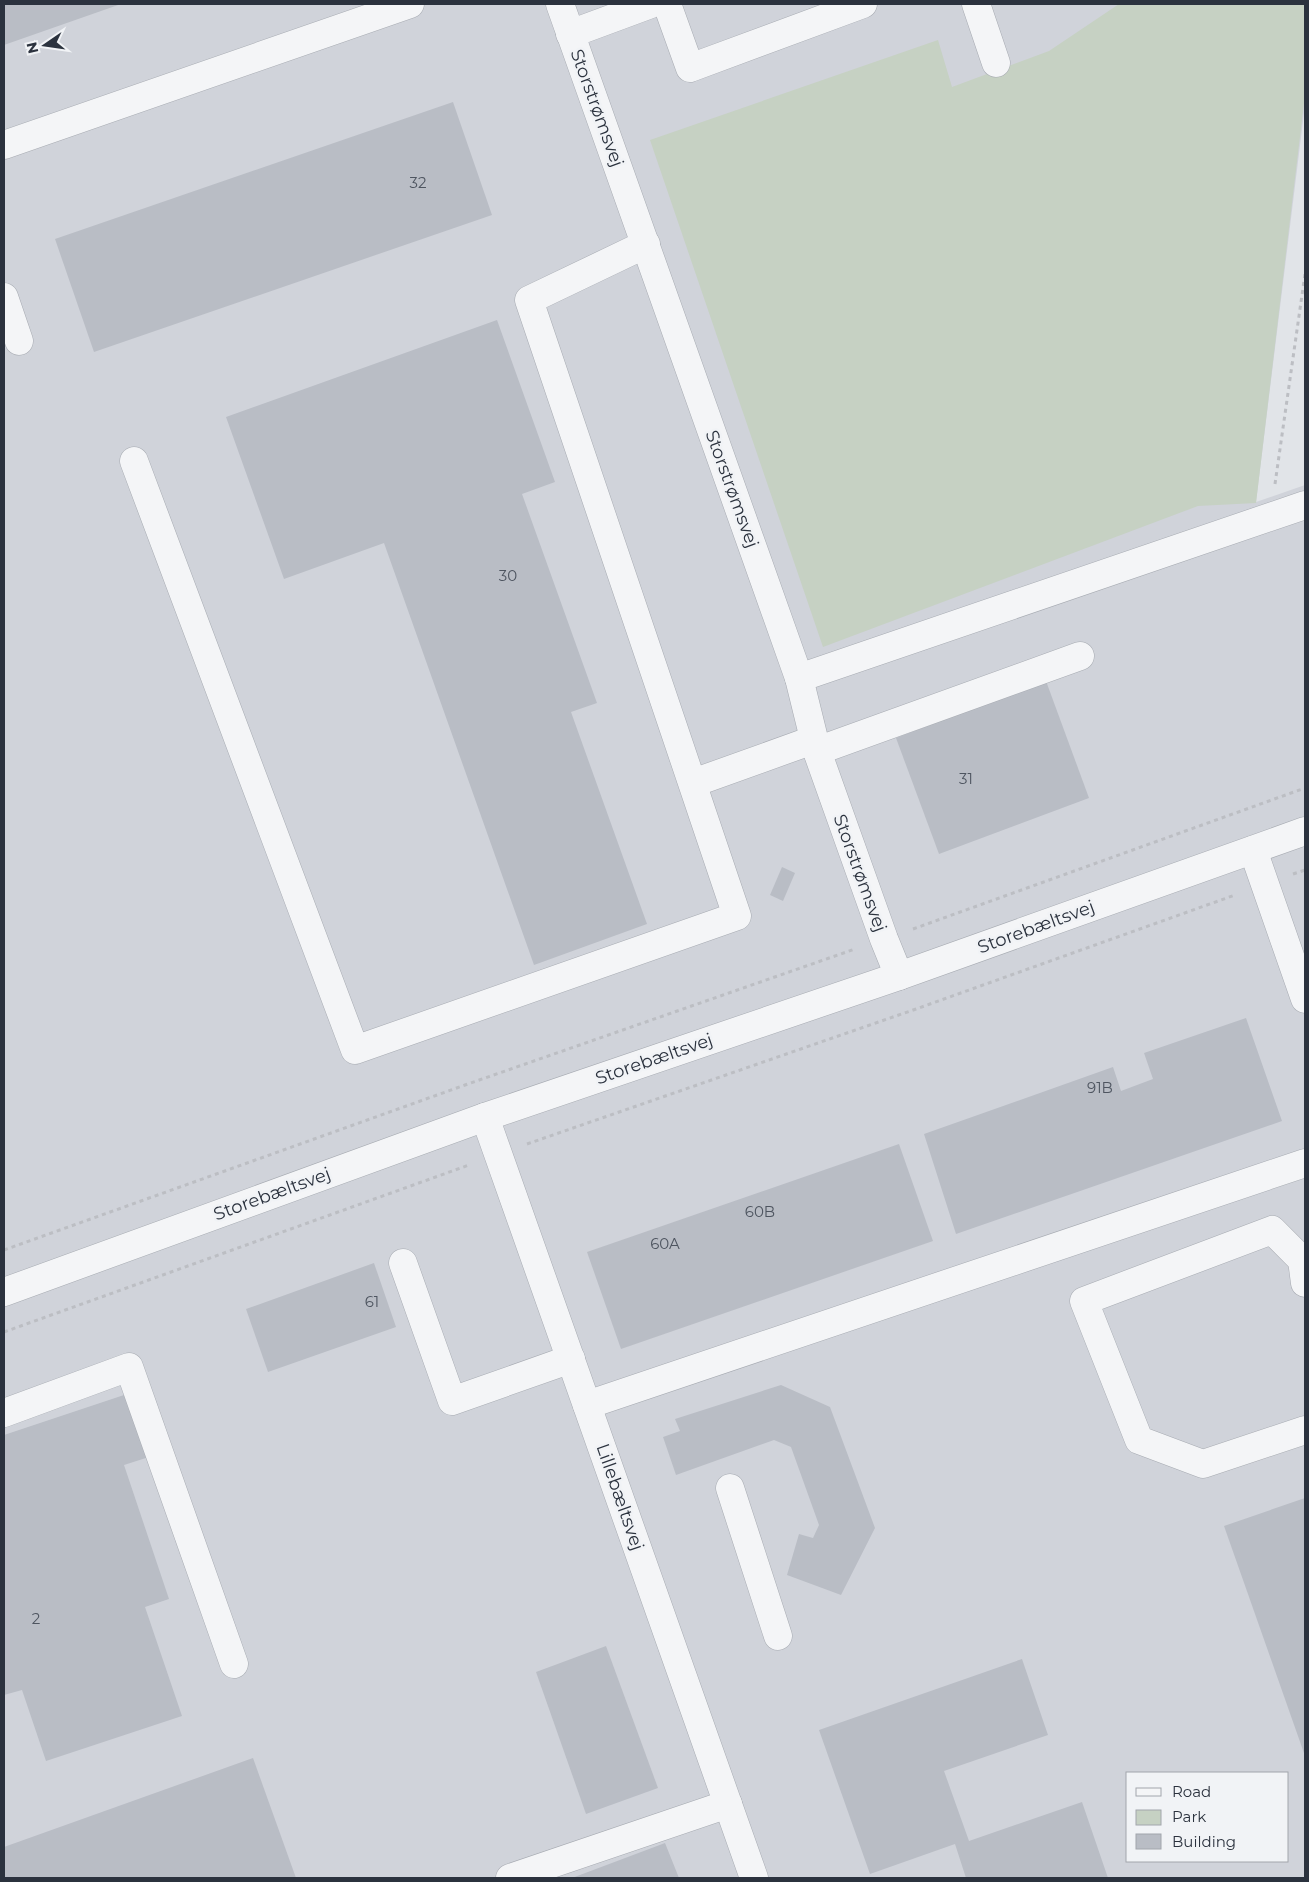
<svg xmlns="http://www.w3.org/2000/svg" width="1309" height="1882" font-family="Montserrat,sans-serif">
<rect width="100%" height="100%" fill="#e1e4e8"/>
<!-- built -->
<path fill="#d0d3da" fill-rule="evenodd" d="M4,4h1301v101l-49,397 49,-17v1393h-1301zM1128,1773h160v88h-160z"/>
<!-- green -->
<path fill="#c6d1c3" d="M1119,4h186v91l-49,408 -58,3 -375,141 -173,-507 288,-100 14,47 97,-36z"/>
<!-- building -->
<g fill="#b9bdc5">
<path d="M4,4h117l-117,41z"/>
<path d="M453,102l39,113 -398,137 -39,-113z"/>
<path d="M497,320l58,162 -33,12 75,209 -26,9 76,212 -113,41 -150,-422 -100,36 -58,-162z"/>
<path d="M1046,681l43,117 -150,56 -43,-116z"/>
<path d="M782,867l13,6 -12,28 -13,-6z"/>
<path d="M1246,1018l36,103 -326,113 -32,-100 189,-67 8,24 32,-12 -9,-26z"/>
<path d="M899,1144l34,97 -312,108 -34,-97z"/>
<path d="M374,1263l22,64 -128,45 -22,-63z"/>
<path d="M781,1385l49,22 45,121 -34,67 -54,-20 12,-41 14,4 6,-13 -28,-78 -17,-7 -98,35 -13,-38 17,-6 -5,-12z"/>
<path d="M127,1394l22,63 -25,8 45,134 -24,8 37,109 -136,45 -24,-71 -18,5v-260z"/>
<path d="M1305,1498v258l-81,-230z"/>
<path d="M606,1646l52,142 -72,26 -50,-142z"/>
<path d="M1022,1659l26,76 -104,36 25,70 113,-39 26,76h-142l-11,-34 -85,30 -51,-144z"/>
<path d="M253,1758l43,120h-292v-31z"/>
<path d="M665,1843l14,35h-107z"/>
</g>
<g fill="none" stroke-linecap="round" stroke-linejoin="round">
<defs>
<g id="minor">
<path d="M560,4l239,674 18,73 67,188 15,37"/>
<path d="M667,4l23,64 173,-64"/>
<path d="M976,4l20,59"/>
<path d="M570,34l81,-30"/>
<path d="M4,145l406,-141"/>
<path d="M4,297l15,44"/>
<path d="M134,461l221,589 382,-134 -208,-616 117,-56"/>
<path d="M799,678l506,-173"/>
<path d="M817,751l263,-95"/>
<path d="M693,783l120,-43"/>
<path d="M1253,850l52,149"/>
<path d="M485,1117l269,761"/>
<path d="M403,1263l49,138 119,-42"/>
<path d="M1305,1283l-3,-23 -30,-30 -188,71 55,139 64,24 102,-34"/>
<path d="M4,1292l481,-175 414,-141 406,-145"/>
<path d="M587,1405l718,-242"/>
<path d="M4,1413l125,-46 105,297"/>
<path d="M730,1488l48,148"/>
<path d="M510,1878l218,-74"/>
</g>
</defs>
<!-- minor casing -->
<use href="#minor" stroke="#a7abb2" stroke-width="29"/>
<!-- path -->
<g stroke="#bcbec3" stroke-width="3" stroke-dasharray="4 4" stroke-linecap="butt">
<path d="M1275,484l30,-210"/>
<path d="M1293,874l12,-4"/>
<path d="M913,929l392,-141"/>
<path d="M527,1144l389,-135 319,-114"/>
<path d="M4,1250l461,-165 390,-136"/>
<path d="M4,1332l465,-167"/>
</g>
<!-- minor -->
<use href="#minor" stroke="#f4f5f7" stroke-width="28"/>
</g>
<g text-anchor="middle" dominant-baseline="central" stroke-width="5" stroke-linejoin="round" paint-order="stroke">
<!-- number labels -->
<g font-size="15" fill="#4e5560">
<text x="418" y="182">32</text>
<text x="508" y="575">30</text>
<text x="966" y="778">31</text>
<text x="1100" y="1087">91B</text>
<text x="760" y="1211">60B</text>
<text x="665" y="1243">60A</text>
<text x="372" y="1301">61</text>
<text x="36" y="1618">2</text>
</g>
<!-- street labels -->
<g font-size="18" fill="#2b323e" stroke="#f1f3f6">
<text transform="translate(597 108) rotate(70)">Storstrømsvej</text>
<text transform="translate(732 489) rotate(70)">Storstrømsvej</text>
<text transform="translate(860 873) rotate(70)">Storstrømsvej</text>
<text transform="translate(1036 927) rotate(-20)">Storebæltsvej</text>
<text transform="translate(654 1059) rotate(-19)">Storebæltsvej</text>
<text transform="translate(272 1194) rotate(-20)">Storebæltsvej</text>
<text transform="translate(620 1497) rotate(71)">Lillebæltsvej</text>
</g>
</g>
<!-- border -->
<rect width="1309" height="1882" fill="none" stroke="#2b323e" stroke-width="10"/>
<!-- legend -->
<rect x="1126" y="1772" width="162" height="90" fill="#f1f3f6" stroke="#a2a6ac"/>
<rect x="1136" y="1788" width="25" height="8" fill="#f4f5f7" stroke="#a2a6ac"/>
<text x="1172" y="1797" font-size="15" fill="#2b323e">Road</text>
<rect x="1136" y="1810" width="25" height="15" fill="#c6d1c3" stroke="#a2a6ac"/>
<text x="1172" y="1822" font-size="15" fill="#2b323e">Park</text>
<rect x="1136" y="1834" width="25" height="15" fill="#b9bdc5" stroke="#a2a6ac"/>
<text x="1172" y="1847" font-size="15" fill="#2b323e">Building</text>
<!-- north arrow -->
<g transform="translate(45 45) rotate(257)" stroke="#f1f3f6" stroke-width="4" paint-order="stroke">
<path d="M0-4L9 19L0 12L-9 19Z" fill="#2b323e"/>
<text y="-8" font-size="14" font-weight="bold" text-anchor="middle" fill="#2b323e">N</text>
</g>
</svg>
